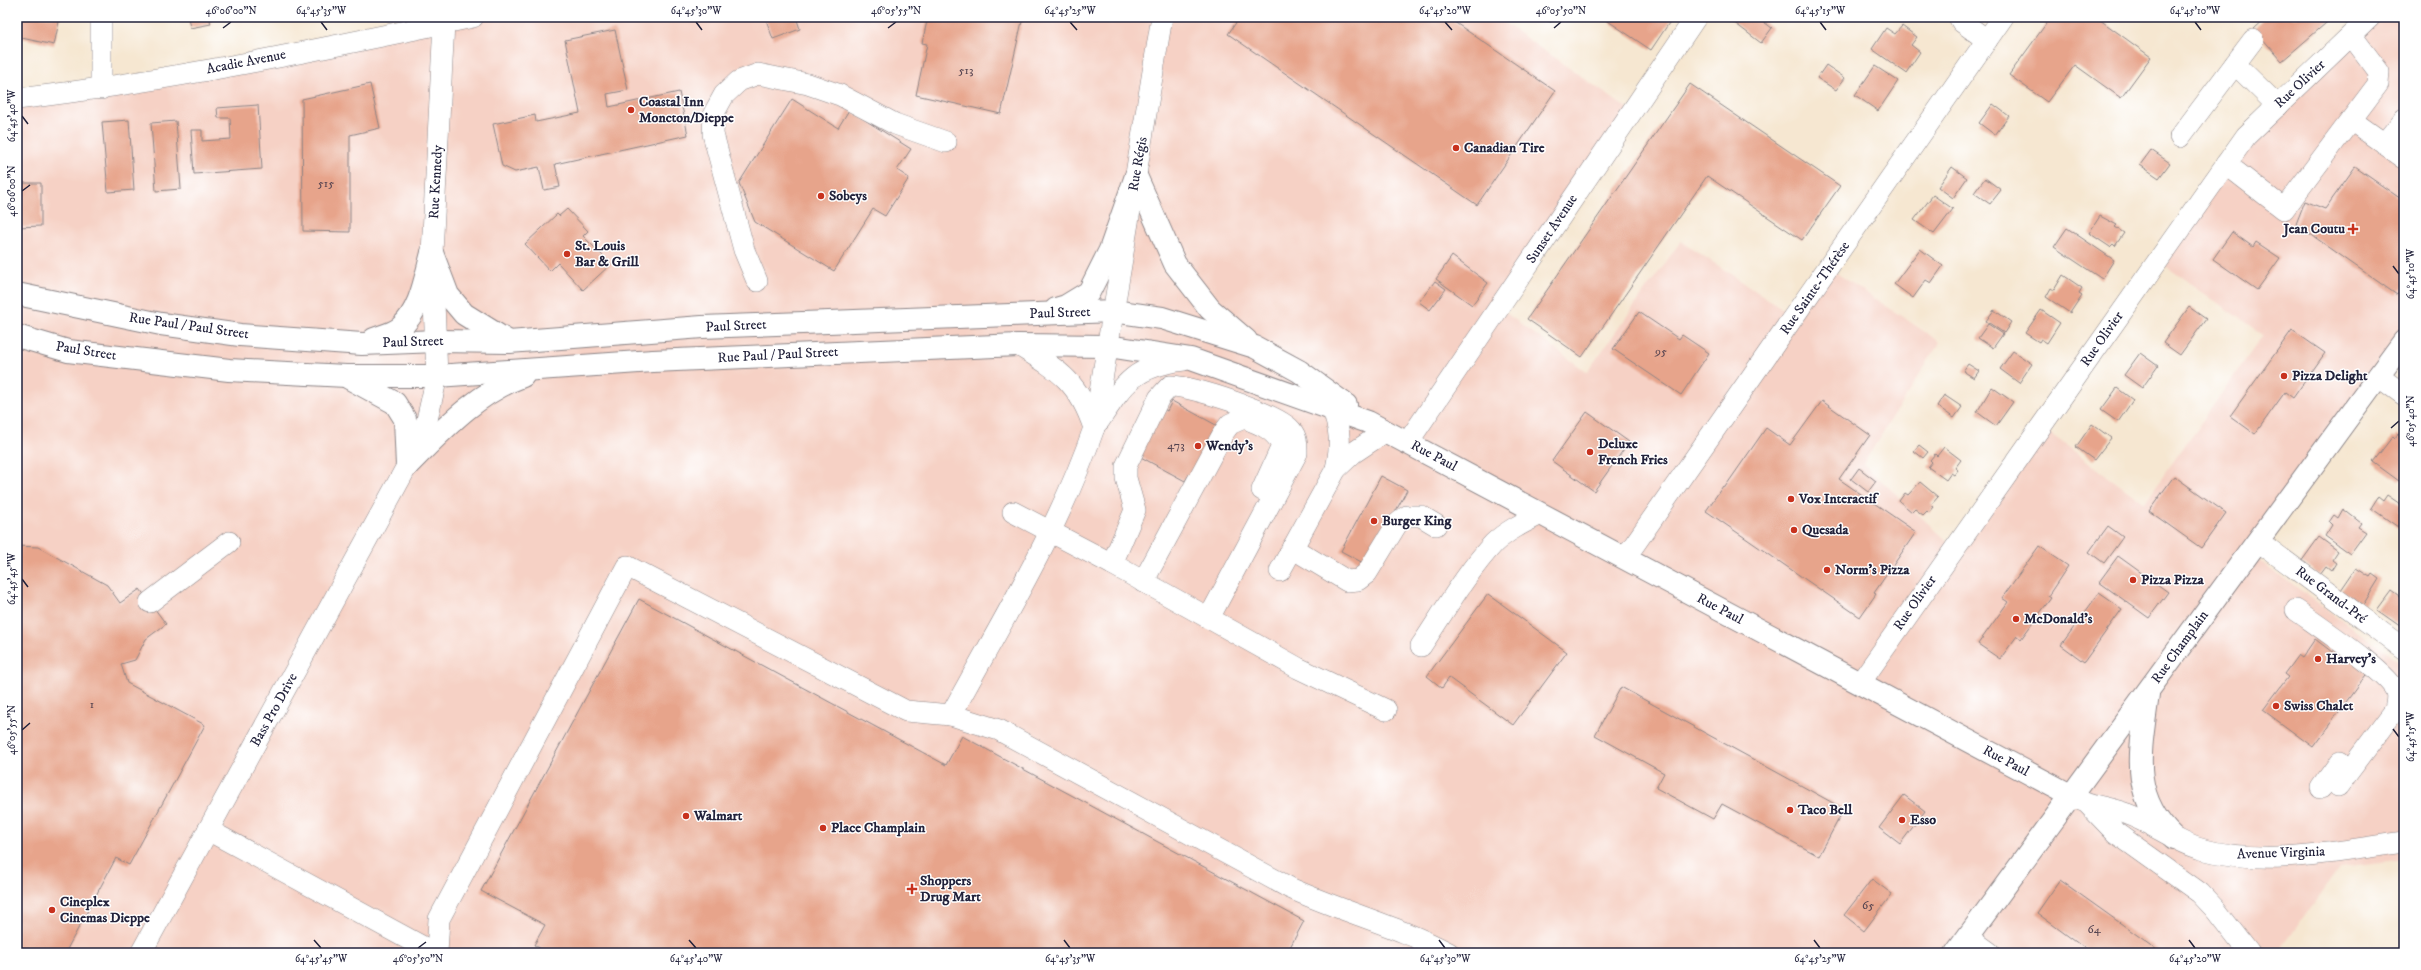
<svg xmlns="http://www.w3.org/2000/svg" width="2421" height="970" font-family="'IM FELL DW Pica',serif">
<rect width="100%" height="100%" fill="#fff"/>
<filter id="ink" filterUnits="userSpaceOnUse"><feTurbulence type="fractalNoise" baseFrequency=".025" numOctaves="2"/><feDisplacementMap in="SourceGraphic" scale="8" xChannelSelector="R" yChannelSelector="G"/><feConvolveMatrix kernelMatrix="1 2 1 2 8 2 1 2 1" color-interpolation-filters="sRGB"/></filter>
<filter id="wash" filterUnits="userSpaceOnUse"><feTurbulence type="fractalNoise" baseFrequency=".012" numOctaves="4" result="noise"/><feDisplacementMap in="SourceGraphic" scale="16" xChannelSelector="R" yChannelSelector="G"/><feGaussianBlur stdDeviation="0.9" result="paint"/><feColorMatrix in="noise" values="0 0 0 0 0 0 0 0 0 0 0 0 0 0 0 0 0 1.4 0 .05"/><feComposite in="paint" operator="in"/></filter>
<g filter="url(#wash)">
<rect width="100%" height="100%" fill="#f6e7d1"/>
<!-- built -->
<path fill="#f6d1c5" d="M473,17h1023l136,95 -133,196 88,64 94,-131 114,76 34,-49 111,74 -77,122 91,83 86,-121 104,77 119,-168 -106,-75 69,-96 144,-147h34v324l-155,212 155,112v194l-64,8 -62,86h-2261v-854z"/>
<g id="blocks">
<!-- building -->
<g fill="#e7a48b">
<path d="M17,17h43l-6,28 -37,-8z"/>
<path d="M188,17h24l1,2 -3,1 1,4 -21,4z"/>
<path d="M765,17h31l4,12 -27,10z"/>
<path d="M928,17h95l-22,97 -85,-19 11,-51 -5,-1z"/>
<path d="M1240,17h207l108,74 -78,114 -249,-171z"/>
<path d="M1539,17h14l-2,5z"/>
<path d="M1606,17h67l-22,33 -46,-31z"/>
<path d="M1735,17h22l15,11 -11,15 -29,-22z"/>
<path d="M2051,17h45l55,40 -30,41 -46,-33 -28,37 -38,-27z"/>
<path d="M2267,17h66l-51,44 -28,-32z"/>
<path d="M1902,26l15,11 -6,8 9,7 -14,21 -34,-24 14,-21 9,6z"/>
<path d="M615,30l13,60 -21,4 2,13 70,-15 9,43 -133,29 5,23 -16,3 -5,-23 -24,5 -13,-6 -9,-42 42,-9 1,7 44,-9 -15,-73z"/>
<path d="M1826,65l19,13 -9,12 -19,-12z"/>
<path d="M1875,66l23,15 -20,30 -23,-16z"/>
<path d="M370,84l10,44 -30,7v97l-47,-1 -1,-132z"/>
<path d="M1690,84l150,102 -38,54 -95,-64 -125,181 -55,-38z"/>
<path d="M792,99l46,29 11,-18 62,39 -14,21 12,8 -24,38 -12,-7 -39,62 -79,-49 -16,-39z"/>
<path d="M1993,104l16,12 -14,19 -16,-12z"/>
<path d="M258,105l4,64 -68,5 -3,-44h11v11l29,-2 -1,-21h-12l-1,-10z"/>
<path d="M129,120l5,70 -26,2 -6,-70z"/>
<path d="M176,121l5,68 -25,2 -5,-68z"/>
<path d="M2151,150l19,13 -11,15 -19,-13z"/>
<path d="M1952,167l15,11 -14,20 -15,-11z"/>
<path d="M2355,167l49,34v84l-7,10 -101,-71 9,-23 20,8z"/>
<path d="M1985,178l16,12 -11,14 -16,-11z"/>
<path d="M17,183h24v43l-24,1z"/>
<path d="M1933,195l20,14 -19,25 -20,-14z"/>
<path d="M567,209l21,22 -5,5 28,28 -28,26 -25,-27 -8,8 -25,-27 32,-30 2,2z"/>
<path d="M2100,216l17,9 -2,2 9,6 -9,13 -2,-2 -3,3 -21,-14z"/>
<path d="M2067,228l47,32 -12,19 -48,-32z"/>
<path d="M2232,232l21,15 3,-5 24,16 -23,32 -44,-31z"/>
<path d="M1920,249l23,17 -12,17 -5,-3 -13,18 -19,-14z"/>
<path d="M1452,256l36,27 -16,22 -36,-26z"/>
<path d="M2063,275l19,13 -3,5 3,2 -12,18 -24,-16 5,-9 3,2z"/>
<path d="M1435,281l11,8 -16,21 -11,-8z"/>
<path d="M2189,307l17,12 -26,36 -17,-12z"/>
<path d="M1994,310l17,12 -7,11 -18,-12z"/>
<path d="M2041,310l19,13 -13,20 -6,-4 -2,3 -14,-9z"/>
<path d="M1639,312l40,27 3,-4 27,18 -28,42 -68,-46z"/>
<path d="M1988,324l15,10 -10,14 -15,-10z"/>
<path d="M2292,330l33,23 -32,45 -8,-6 -30,42 -25,-18z"/>
<path d="M2013,351l19,13 -13,19 -19,-14z"/>
<path d="M2140,353l18,13 -16,22 -18,-13z"/>
<path d="M1968,364l11,7 -5,7 -11,-7z"/>
<path d="M1992,387l21,15 -17,24 -19,-14z"/>
<path d="M2117,388l16,12 -15,22 -17,-12z"/>
<path d="M1944,395l18,12 -8,11 -17,-12z"/>
<path d="M1172,401l44,24 -5,9 4,2 -21,39 -4,-2 -5,8 -48,-26 25,-47 5,3z"/>
<path d="M1822,401l48,34 -31,44 77,53 -42,61 2,1 -16,23 -154,-106 17,-25 2,1 41,-59 24,17z"/>
<path d="M1587,412l42,30 -35,49 -42,-30z"/>
<path d="M2092,424l19,14 -17,22 -18,-13z"/>
<path d="M2398,434l6,5v36l-5,6 -26,-19 20,-26 2,2z"/>
<path d="M1919,445l9,7 -5,6 -9,-7z"/>
<path d="M1944,447l17,13 -6,8 3,2 -4,5 -3,-2 -5,7 -18,-13 4,-5 -2,-2 5,-6 2,2z"/>
<path d="M1859,468l17,13 -8,11 -17,-13z"/>
<path d="M1381,476l26,14 -40,75 -26,-14z"/>
<path d="M2174,476l52,37 -25,35 -52,-37z"/>
<path d="M1920,482l18,15 -7,8 3,2 -5,6 -2,-2 -4,4 -8,-6 -3,3 -13,-11 6,-8 3,2z"/>
<path d="M2387,495l16,11 -4,6 5,4v2l-6,9 -27,-19 7,-11 5,4z"/>
<path d="M2343,509l18,14 -3,4 8,5 -16,22 -25,-18 7,-11 -3,-3 5,-7 4,3z"/>
<path d="M2108,526l15,11 -19,26 -15,-11z"/>
<path d="M2319,537l19,14 -6,9 4,3 -5,8 -5,-4 -6,8 -19,-13z"/>
<path d="M17,546l21,1 69,38 13,18 20,-14 26,35 -20,15 -11,21 -14,4 6,19 78,42 -76,140 -13,-7 -51,95h-48z"/>
<path d="M2039,546l29,20 -20,30 3,2 -30,41 -4,-3 -17,23 -22,-15 30,-42 -6,-4z"/>
<path d="M2118,556l50,36 -19,26 -50,-36z"/>
<path d="M2356,568l14,9 2,-3 7,5 -16,26 -22,-15z"/>
<path d="M2391,591l11,8 2,-3v33l-27,-19z"/>
<path d="M2099,593l23,16 -38,53 -23,-17z"/>
<path d="M1488,594l79,58 -54,73 -64,-47 -7,10 -15,-12z"/>
<path d="M639,599l307,166 16,-29 342,185 -16,30 3,2h-742l-15,-8 11,-20 -64,-34z"/>
<path d="M2315,639l17,13 2,-4 37,20 -58,79 -50,-37 25,-33 -4,-3 14,-19 4,3z"/>
<path d="M1621,687l223,122 -25,47 -97,-52 -9,15 -57,-31 8,-15 -69,-38z"/>
<path d="M1904,795l21,16 -25,33 -21,-16z"/>
<path d="M1872,879l20,15 -28,37 -20,-16z"/>
<path d="M2060,880l91,65 9,8h-69l-54,-40z"/>
</g>
</g>
</g>
<g filter="url(#ink)">
<use href="#blocks" fill-opacity="0" stroke="#8c8486" stroke-width="1"/>
<g fill="none" stroke-linecap="round" stroke-linejoin="round">
<defs>
<g id="minor">
<path d="M101,17v72"/>
<path d="M1959,17l3,5 25,18"/>
<path d="M2235,64l43,42"/>
<path d="M17,99c153,-18 305,-50 456,-82"/>
<path d="M2351,120l53,38"/>
<path d="M2180,137l73,-97"/>
<path d="M2384,144l20,-25"/>
<path d="M2226,164l58,45 94,-125 1,-12 -27,-36"/>
<path d="M757,281l-13,-31 -31,-116 1,-21 10,-18 15,-14 19,-7 50,10 32,11 55,29 51,18"/>
<path d="M1018,345c40,25 60,35 76,83"/>
<path d="M2378,376l26,19"/>
<path d="M1332,408c9,24 9,37 4,61"/>
<path d="M1099,421c26,-39 36,-55 85,-61"/>
<path d="M1408,442l288,-425"/>
<path d="M1013,512l99,52 186,104 88,42"/>
<path d="M2258,541l146,108"/>
<path d="M1292,548l55,33 11,-1 9,-7 30,-49 10,-8h14l15,9"/>
<path d="M1625,558l378,-541"/>
<path d="M1112,564l23,-54 -9,-32v-12l33,-68 11,-12c20,-1 109,28 121,44 6,7 6,14 6,23l-88,165"/>
<path d="M1280,571l56,-102 17,-16 33,-22"/>
<path d="M1143,582l81,-150 6,-8 14,-6c16,6 32,12 38,28l-20,44"/>
<path d="M150,602l79,-60"/>
<path d="M2296,610c19,14 95,64 100,82 2,6 0,12 -1,18l-57,76"/>
<path d="M1421,646c23,-34 45,-73 73,-103 14,-13 31,-21 47,-29"/>
<path d="M1860,683l386,-547 124,-119"/>
<path d="M951,715c51,-94 108,-186 143,-287l68,-411"/>
<path d="M2321,788l19,-26"/>
<path d="M2072,796c21,12 35,10 55,18 26,9 48,28 74,35 65,18 138,2 203,-7"/>
<path d="M2089,805l27,28 84,60 15,16 34,44"/>
<path d="M208,830l226,123"/>
<path d="M1968,937l22,16"/>
<path d="M141,953l266,-487 12,-23 8,-23 10,-44 -5,-123 12,-230"/>
<path d="M437,953l2,-34 188,-353 279,145 45,4 48,15 291,158c53,24 108,38 159,65"/>
</g>
<g id="major">
<path d="M1136,176l39,88 35,45 36,31"/>
<path d="M432,253l16,42 16,19 45,28"/>
<path d="M17,294l144,30 79,11 122,9 75,-3 72,1 193,-15 411,-16 49,7 93,29 44,24 47,34"/>
<path d="M1056,309l10,-3 23,-14 21,-42 26,-74"/>
<path d="M17,336l51,15 161,19 117,6h91l216,-15 365,-16 90,1 83,13 177,63 704,374"/>
<path d="M374,339c8,-3 20,-6 26,-11 21,-18 25,-50 32,-75"/>
<path d="M349,378l46,25 10,16 2,47"/>
<path d="M407,466c35,-35 69,-73 116,-90"/>
<path d="M2148,694c-7,55 -20,101 26,144"/>
<path d="M1956,953l448,-612"/>
</g>
</defs>
<!-- minor casing -->
<use href="#minor" stroke="#8c8486" stroke-width="22"/>
<!-- major casing -->
<use href="#major" stroke="#8c8486" stroke-width="24"/>
<!-- minor -->
<use href="#minor" stroke="#fff" stroke-width="21"/>
<!-- major -->
<use href="#major" stroke="#fff" stroke-width="22"/>
</g>
</g>
<!-- ticks -->
<path fill="none" stroke="#22223b" stroke-width="1.5" d="M321,22l6,8M696,22l6,8M1070,22l7,8M1445,22l7,8M1820,22l6,8M2195,22l6,8M223,28l8,-6M888,28l8,-6M1554,28l7,-6M22,116l6,8M22,191l8,-6M2393,266l6,8M2391,428l8,-7M22,579l6,8M2393,729l6,8M22,730l8,-7M314,940l7,8M689,940l7,8M1064,940l6,8M1439,940l6,8M1814,940l6,8M2189,940l6,8M418,948l8,-6"/>
<!-- markers -->
<g fill="#c8321e" stroke="#fff" stroke-width="1.5">
<circle cx="631" cy="110" r="4"/>
<circle cx="1456" cy="148" r="4"/>
<circle cx="821" cy="196" r="4"/>
<path d="M2351 223h4v4h4v4h-4v4h-4v-4h-4v-4h4z"/>
<circle cx="567" cy="254" r="4"/>
<circle cx="2284" cy="376" r="4"/>
<circle cx="1198" cy="446" r="4"/>
<circle cx="1590" cy="452" r="4"/>
<circle cx="1791" cy="499" r="4"/>
<circle cx="1374" cy="521" r="4"/>
<circle cx="1794" cy="530" r="4"/>
<circle cx="1827" cy="570" r="4"/>
<circle cx="2133" cy="580" r="4"/>
<circle cx="2016" cy="619" r="4"/>
<circle cx="2318" cy="659" r="4"/>
<circle cx="2276" cy="706" r="4"/>
<circle cx="1790" cy="810" r="4"/>
<circle cx="686" cy="816" r="4"/>
<circle cx="1902" cy="820" r="4"/>
<circle cx="823" cy="828" r="4"/>
<path d="M910 883h4v4h4v4h-4v4h-4v-4h-4v-4h4z"/>
<circle cx="52" cy="910" r="4"/>
</g>
<g text-anchor="middle" dominant-baseline="central" stroke-width="3" stroke-linejoin="round" paint-order="stroke">
<!-- number labels -->
<g font-size="12" fill="#53424f">
<text x="966" y="70">513</text>
<text x="326" y="183">515</text>
<text x="1661" y="351">95</text>
<text x="1176" y="445">473</text>
<text x="92" y="704">1</text>
<text x="1868" y="905">65</text>
<text x="2094" y="929">64</text>
</g>
<!-- street labels -->
<g font-size="14" fill="#22223b" stroke="#fff">
<text transform="translate(246 62) rotate(-11)">Acadie Avenue</text>
<text transform="translate(2300 84) rotate(-43)">Rue Olivier</text>
<text transform="translate(1138 164) rotate(-80)">Rue Régis</text>
<text transform="translate(436 182) rotate(-87)">Rue Kennedy</text>
<text transform="translate(1552 229) rotate(-56)">Sunset Avenue</text>
<text transform="translate(1815 288) rotate(-55)">Rue Sainte-Thérèse</text>
<text transform="translate(1060 313) rotate(-2)">Paul Street</text>
<text transform="translate(189 326) rotate(8)">Rue Paul / Paul Street</text>
<text transform="translate(736 326) rotate(-3)">Paul Street</text>
<text transform="translate(2102 339) rotate(-55)">Rue Olivier</text>
<text transform="translate(413 342) rotate(-2)">Paul Street</text>
<text transform="translate(86 351) rotate(9)">Paul Street</text>
<text transform="translate(778 355) rotate(-3)">Rue Paul / Paul Street</text>
<text transform="translate(1434 456) rotate(28)">Rue Paul</text>
<text transform="translate(2331 595) rotate(37)">Rue Grand-Pré</text>
<text transform="translate(1915 603) rotate(-55)">Rue Olivier</text>
<text transform="translate(1720 609) rotate(28)">Rue Paul</text>
<text transform="translate(2180 647) rotate(-54)">Rue Champlain</text>
<text transform="translate(274 710) rotate(-61)">Bass Pro Drive</text>
<text transform="translate(2006 761) rotate(28)">Rue Paul</text>
<text transform="translate(2281 853) rotate(-2)">Avenue Virginia</text>
</g>
<!-- poi labels -->
<g font-size="14" font-weight="bold" fill="#22223b" stroke="#fff" text-anchor="start">
<text x="639" y="102">Coastal Inn<tspan x="639" dy="16">Moncton/Dieppe</tspan></text>
<text x="1464" y="148">Canadian Tire</text>
<text x="829" y="196">Sobeys</text>
<text x="2345" y="229" text-anchor="end">Jean Coutu</text>
<text x="575" y="246">St. Louis<tspan x="575" dy="16">Bar &amp; Grill</tspan></text>
<text x="2292" y="376">Pizza Delight</text>
<text x="1598" y="444">Deluxe<tspan x="1598" dy="16">French Fries</tspan></text>
<text x="1206" y="446">Wendy's</text>
<text x="1799" y="499">Vox Interactif</text>
<text x="1382" y="521">Burger King</text>
<text x="1802" y="530">Quesada</text>
<text x="1835" y="570">Norm's Pizza</text>
<text x="2141" y="580">Pizza Pizza</text>
<text x="2024" y="619">McDonald's</text>
<text x="2326" y="659">Harvey's</text>
<text x="2284" y="706">Swiss Chalet</text>
<text x="1798" y="810">Taco Bell</text>
<text x="694" y="816">Walmart</text>
<text x="1910" y="820">Esso</text>
<text x="831" y="828">Place Champlain</text>
<text x="920" y="881">Shoppers<tspan x="920" dy="16">Drug Mart</tspan></text>
<text x="60" y="902">Cineplex<tspan x="60" dy="16">Cinemas Dieppe</tspan></text>
</g>
</g>
<!-- margin -->
<rect width="2421" height="970" fill="none" stroke="#fff" stroke-width="44"/>
<rect x="22" y="22" width="2377" height="926" fill="none" stroke="#22223b" stroke-width="1.5"/>
<g font-size="10" text-anchor="middle" fill="#22223b">
<text x="231" y="14">46°06'00"N</text>
<text x="321" y="14">64°45'35"W</text>
<text x="696" y="14">64°45'30"W</text>
<text x="896" y="14">46°05'55"N</text>
<text x="1070" y="14">64°45'25"W</text>
<text x="1445" y="14">64°45'20"W</text>
<text x="1561" y="14">46°05'50"N</text>
<text x="1820" y="14">64°45'15"W</text>
<text x="2195" y="14">64°45'10"W</text>
<text transform="translate(11 116) rotate(-90)" y="4">64°45'40"W</text>
<text transform="translate(11 191) rotate(-90)" y="4">46°06'00"N</text>
<text transform="translate(2410 274) rotate(-90)" y="4">64°45'10"W</text>
<text transform="translate(2410 421) rotate(-90)" y="4">46°05'40"N</text>
<text transform="translate(11 579) rotate(-90)" y="4">64°45'45"W</text>
<text transform="translate(11 730) rotate(-90)" y="4">46°05'55"N</text>
<text transform="translate(2410 737) rotate(-90)" y="4">64°45'15"W</text>
<text x="321" y="962">64°45'45"W</text>
<text x="418" y="962">46°05'50"N</text>
<text x="696" y="962">64°45'40"W</text>
<text x="1070" y="962">64°45'35"W</text>
<text x="1445" y="962">64°45'30"W</text>
<text x="1820" y="962">64°45'25"W</text>
<text x="2195" y="962">64°45'20"W</text>
</g>
</svg>
